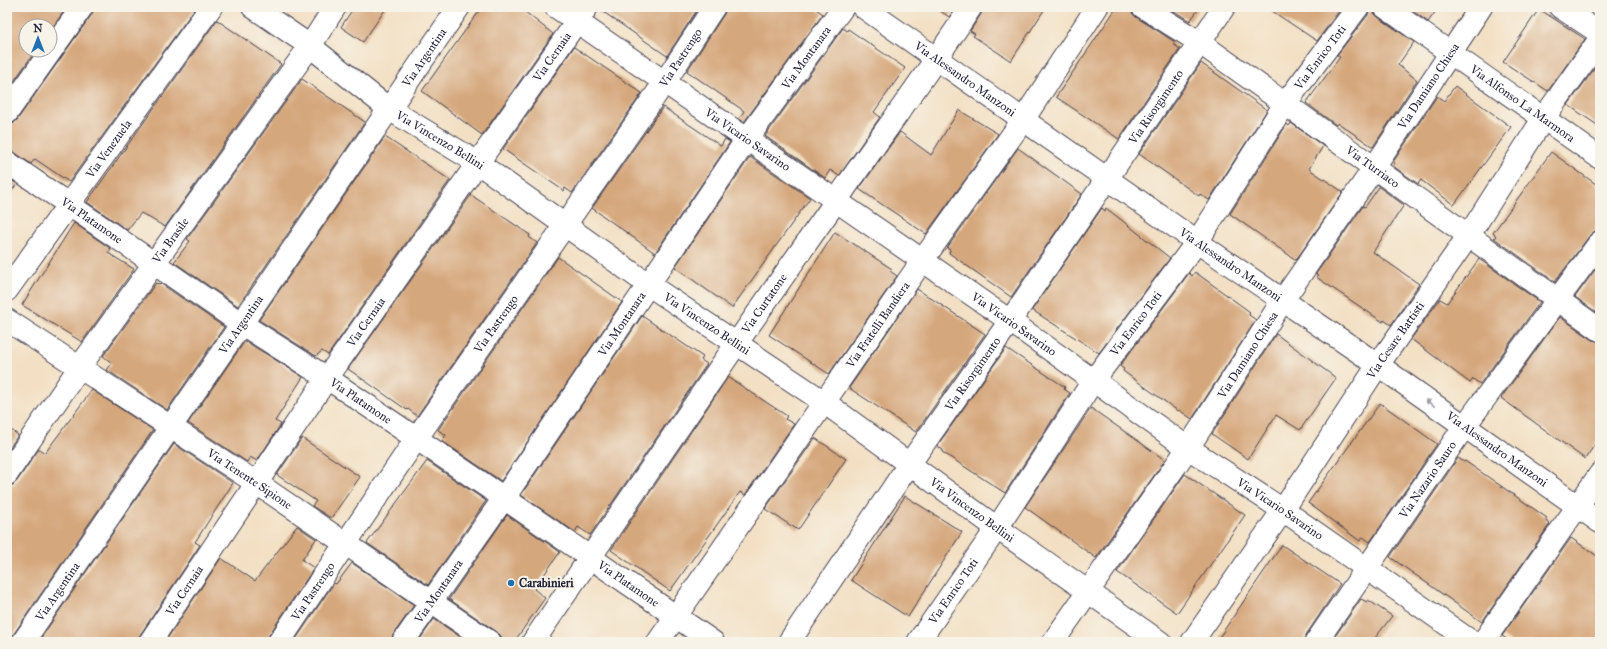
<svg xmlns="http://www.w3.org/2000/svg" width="1607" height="649" font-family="'IM FELL Great Primer',serif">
<rect width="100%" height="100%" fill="#f7f3e8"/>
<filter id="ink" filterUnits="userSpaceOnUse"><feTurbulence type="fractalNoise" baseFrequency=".025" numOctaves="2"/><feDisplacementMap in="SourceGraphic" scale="8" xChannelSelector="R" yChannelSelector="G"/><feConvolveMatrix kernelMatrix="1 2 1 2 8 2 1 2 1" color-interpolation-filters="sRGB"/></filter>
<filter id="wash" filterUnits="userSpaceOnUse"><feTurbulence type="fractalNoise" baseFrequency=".012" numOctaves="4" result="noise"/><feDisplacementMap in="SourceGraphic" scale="16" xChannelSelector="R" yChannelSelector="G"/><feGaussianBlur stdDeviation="0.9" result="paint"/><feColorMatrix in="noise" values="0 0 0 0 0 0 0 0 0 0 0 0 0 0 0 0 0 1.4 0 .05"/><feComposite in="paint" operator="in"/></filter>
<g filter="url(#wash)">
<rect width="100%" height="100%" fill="#f3e0c4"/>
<g id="blocks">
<!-- building -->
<g fill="#d5a77d">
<path d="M7,7h60l-17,24v-5h-24v24h10l-29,41z"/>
<path d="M94,7h102l-127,175 -34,-23 -4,5 -17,-12 -7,-2v-25l6,-1 4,-4 75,-106z"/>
<path d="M354,7h33l-24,35 -22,-15z"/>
<path d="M482,7h37l34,27 -71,101 -60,-44z"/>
<path d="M599,7h100l-32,49 -68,-47z"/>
<path d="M726,7h87l10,7 -79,108 -5,-3 5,-8 -57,-40 37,-57z"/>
<path d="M935,7h21l-7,10z"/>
<path d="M983,7h63l-35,54 -38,-25 2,-2 -5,-3 11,-17z"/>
<path d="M1117,7h14l1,6 4,4 39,25 -2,2 7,5 -61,90 -63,-42z"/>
<path d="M1167,7h33l-10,14z"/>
<path d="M1266,7h76l-25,34z"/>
<path d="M1370,7h3l1,6 4,4 36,25 -16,23 19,15 -44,67 -35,-24 -2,2 -30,-22 34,-46 -3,-2 31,-40z"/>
<path d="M1407,7h32l-11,15z"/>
<path d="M1539,9l46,30 -37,52 -45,-29z"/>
<path d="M217,20l64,44 -116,163 -24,-14 -14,17 -40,-28z"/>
<path d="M843,28l4,3 1,-2 57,39 -31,44 6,5 -41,59 -9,-6 -5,8 -60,-42z"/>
<path d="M574,47l68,46 -70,100 -7,-5 -1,3 -61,-42z"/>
<path d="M1600,61v66l-32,-22z"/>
<path d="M1201,63l66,47 -58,90 -9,-6 -1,2 -60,-42z"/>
<path d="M302,79l63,43 -127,184 -64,-44 16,-21 -3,-2z"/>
<path d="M1455,86l56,41 -57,78 -33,-25 -3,4 -25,-18 2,-3 -2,-1 44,-66 7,5z"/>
<path d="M663,107l58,39 4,-7 5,3 -75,111 -63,-45z"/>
<path d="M959,110l39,24 -72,100 -67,-45 41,-57 31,23z"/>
<path d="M1291,123l32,23 -14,23 34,23 -47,68 -66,-46 57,-90 2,2z"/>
<path d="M385,137l65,43 -122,175 -6,-4 -6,5 -57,-36z"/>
<path d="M1018,148l64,46 -71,103 -62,-44 1,-3 -3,-2z"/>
<path d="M1551,152l49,35v43l-5,1 -5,4 -35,47 -61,-44 2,-2 -3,-3z"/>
<path d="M750,157l60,41 -78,110 -57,-41z"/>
<path d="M7,177l10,7 -10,13z"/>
<path d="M1379,187l25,18 -31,47 46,32 -28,41 -7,-5 -1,2 -67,-45 2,-2 -2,-1 47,-68 2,1z"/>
<path d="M471,195l59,40 -1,2 8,6 -120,173 -9,-7 -1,1 -59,-41z"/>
<path d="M1102,208l3,3 1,-3 64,50 -71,95 -67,-43z"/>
<path d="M74,223l37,26 -3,4 26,16 -52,73 -60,-37z"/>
<path d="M835,232l57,37 -2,2 7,5 -68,98 -60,-39z"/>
<path d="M558,257l64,45 -121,179 -59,-40 4,-6 -8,-5z"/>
<path d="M1479,259l61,43 -60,82 -7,-5 -3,4 -59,-44 29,-40 7,4z"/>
<path d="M1600,263v52l-25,-18z"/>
<path d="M1195,272l55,40 -1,3 7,5 -64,99 -13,-9 -1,1 -55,-40 1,-2 -4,-3 69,-93 3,3z"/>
<path d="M156,283l3,1 1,-1 64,44 -57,83 -60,-40 5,-7 -9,-7z"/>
<path d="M917,289l68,45 -69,98 -67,-44z"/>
<path d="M642,316l61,41 -2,3 6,4 -117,171 -12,-8 -3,5 -54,-37z"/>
<path d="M1560,317l33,23 7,2v95l-15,22 -84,-61z"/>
<path d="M1276,334l60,44 -36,52 -24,-15 -28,44 -36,-25z"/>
<path d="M245,341l58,36 -28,44 6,3 -24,37 -7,-4 -3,5 -59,-39z"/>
<path d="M1006,348l59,39 -1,2 6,4 -65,100 -63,-41 1,-2 -6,-4z"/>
<path d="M728,377l59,39 -2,3 9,5 -49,71 -5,-3 -70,99 -59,-41z"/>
<path d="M92,390l61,40 -140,205 -2,7h-4v-156l6,-1 4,-4 22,-32 6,4z"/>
<path d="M1380,403l57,41 -67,98 -7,-5 -3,4 -52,-38z"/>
<path d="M1091,408l74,52 -69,98 -71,-51z"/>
<path d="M7,427l11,8 -11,17z"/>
<path d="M302,438l58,39 -29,41 -19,-12 4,-5 -39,-26z"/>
<path d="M815,438l31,21 -48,71 -33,-21z"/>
<path d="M174,444l59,39 -38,59 5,3 -60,90 -2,7h-100z"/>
<path d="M1458,458l6,4 1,-1 82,57 -2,2 5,4 -68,98 -92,-65z"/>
<path d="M427,461l59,40 -58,84 -61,-42z"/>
<path d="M1185,474l60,41 -68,98 -60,-41z"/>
<path d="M905,496l57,36 -54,85 -57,-37z"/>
<path d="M507,515l53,37 -26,37 11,9 -31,44h-12l-1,-6 -4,-4 -48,-33z"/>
<path d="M297,526l19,13 -14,21 12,8 -45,67 -2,7h-102l56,-84 34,23z"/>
<path d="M1571,538l29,20v84h-89l-9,-6z"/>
<path d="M1282,545l58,39 -34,51 -2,7h-88z"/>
<path d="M352,563l62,42 -21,30 -2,7h-97l40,-59 2,1z"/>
<path d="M1361,599l6,3 1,-2 24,16 -20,26h-41z"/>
<path d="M434,619l34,23h-50z"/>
</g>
</g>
</g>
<g filter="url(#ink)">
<use href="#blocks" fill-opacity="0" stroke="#413e50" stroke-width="1"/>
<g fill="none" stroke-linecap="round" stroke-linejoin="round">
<defs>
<g id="minor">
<path id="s1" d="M253,7l57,39 79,63 89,54 171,122 175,117 173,126 163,114"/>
<path id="s2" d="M556,7l454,314 178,127 95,62 189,132"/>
<path id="s3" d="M1143,7l56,35 401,288"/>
<path id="s4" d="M1385,7l215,151"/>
<path d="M1560,7l40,26"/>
<path d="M7,113l75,-106"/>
<path id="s5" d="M7,162l235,162 85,54 177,120 209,144"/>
<path id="s6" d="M7,290l204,-283"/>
<path id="s7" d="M7,320l251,164 232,158"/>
<path id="s8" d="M7,474l72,-106 231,-322 25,-39"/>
<path id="s9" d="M23,642l436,-635"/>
<path id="s10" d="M150,642l177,-264 260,-371"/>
<path id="s11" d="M279,642l137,-203 248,-356 50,-76"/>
<path id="s12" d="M403,642l101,-144 243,-359 96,-132"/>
<path id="s13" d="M533,642c100,-148 200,-295 303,-441 45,-65 92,-128 135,-194"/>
<path id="s14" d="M658,642l264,-381 101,-141 74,-113"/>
<path id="s15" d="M789,642l121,-179 100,-142 214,-314"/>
<path id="s16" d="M918,642l79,-114 96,-147 104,-139 88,-138 73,-97"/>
<path id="s17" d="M1053,642l135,-194 95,-148 91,-132 107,-161"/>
<path id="s18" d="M1316,642l148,-215 136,-185"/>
<path d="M1483,642l117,-168"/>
</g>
<g id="tertiary">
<path id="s19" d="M863,7l334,235 181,123 222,157"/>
<path id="s20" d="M1192,642l91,-132 95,-145 91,-130 74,-116 57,-80"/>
</g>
</defs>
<!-- minor casing -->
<use href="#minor" stroke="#413e50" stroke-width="24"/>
<!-- tertiary casing -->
<use href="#tertiary" stroke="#413e50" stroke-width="24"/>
<!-- minor -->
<use href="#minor" stroke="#fff" stroke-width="22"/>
<!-- tertiary -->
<use href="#tertiary" stroke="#fff" stroke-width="22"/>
</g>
<!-- one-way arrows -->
<defs><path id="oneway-solid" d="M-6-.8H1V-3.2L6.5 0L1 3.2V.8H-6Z"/></defs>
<use fill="#9c9ca7" href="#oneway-solid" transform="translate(1430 403) rotate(-144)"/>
</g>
<!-- markers -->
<circle fill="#1f6fb2" stroke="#f7f3e8" stroke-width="1.5" cx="511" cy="583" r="4"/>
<g text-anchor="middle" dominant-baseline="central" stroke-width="4" stroke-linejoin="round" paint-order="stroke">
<!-- street labels -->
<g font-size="12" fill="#22223b" stroke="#f7f3e8">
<text stroke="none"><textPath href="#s9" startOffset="709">Via Argentina</textPath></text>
<text stroke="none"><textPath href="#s10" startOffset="710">Via Cernaia</textPath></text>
<text stroke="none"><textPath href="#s12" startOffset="710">Via Montanara</textPath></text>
<text stroke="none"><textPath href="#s16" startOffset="710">Via Enrico Toti</textPath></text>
<text stroke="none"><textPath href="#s11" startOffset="709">Via Pastrengo</textPath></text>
<text stroke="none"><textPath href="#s19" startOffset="125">Via Alessandro Manzoni</textPath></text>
<text stroke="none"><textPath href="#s17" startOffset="671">Via Damiano Chiesa</textPath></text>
<text stroke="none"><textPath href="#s4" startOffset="168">Via Alfonso La Marmora</textPath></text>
<text stroke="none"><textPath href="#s15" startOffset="649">Via Risorgimento</textPath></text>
<text stroke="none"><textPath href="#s2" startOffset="233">Via Vicario Savarino</textPath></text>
<text stroke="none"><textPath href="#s1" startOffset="230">Via Vincenzo Bellini</textPath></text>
<text stroke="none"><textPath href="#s6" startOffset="174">Via Venezuela</textPath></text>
<text stroke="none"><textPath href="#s3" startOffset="280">Via Turriaco</textPath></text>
<text stroke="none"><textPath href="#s5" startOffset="103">Via Platamone</textPath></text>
<text stroke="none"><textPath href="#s8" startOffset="285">Via Brasile</textPath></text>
<text stroke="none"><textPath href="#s19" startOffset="449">Via Alessandro Manzoni</textPath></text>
<text stroke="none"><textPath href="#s13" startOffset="410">Via Curtatone</textPath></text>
<text stroke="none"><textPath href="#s10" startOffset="386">Via Cernaia</textPath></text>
<text stroke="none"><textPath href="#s16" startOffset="386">Via Enrico Toti</textPath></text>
<text stroke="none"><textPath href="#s11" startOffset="385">Via Pastrengo</textPath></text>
<text stroke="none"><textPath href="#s12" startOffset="386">Via Montanara</textPath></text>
<text stroke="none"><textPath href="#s1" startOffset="554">Via Vincenzo Bellini</textPath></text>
<text stroke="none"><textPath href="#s9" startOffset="385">Via Argentina</textPath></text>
<text stroke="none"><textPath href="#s14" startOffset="386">Via Fratelli Bandiera</textPath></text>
<text stroke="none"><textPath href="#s2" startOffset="557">Via Vicario Savarino</textPath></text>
<text stroke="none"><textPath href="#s20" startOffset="364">Via Cesare Battisti</textPath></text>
<text stroke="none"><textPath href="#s17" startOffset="347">Via Damiano Chiesa</textPath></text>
<text stroke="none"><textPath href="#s15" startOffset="325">Via Risorgimento</textPath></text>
<text stroke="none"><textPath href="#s5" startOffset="427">Via Platamone</textPath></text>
<text stroke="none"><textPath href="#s19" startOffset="773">Via Alessandro Manzoni</textPath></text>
<text stroke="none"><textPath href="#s7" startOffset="290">Via Tenente Sipione</textPath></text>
<text stroke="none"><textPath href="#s18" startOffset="197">Via Nazario Sauro</textPath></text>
<text stroke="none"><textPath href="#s1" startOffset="878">Via Vincenzo Bellini</textPath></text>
<text stroke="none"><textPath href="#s2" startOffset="881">Via Vicario Savarino</textPath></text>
<text stroke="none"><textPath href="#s5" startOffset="751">Via Platamone</textPath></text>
<text stroke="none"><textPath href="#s10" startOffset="62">Via Cernaia</textPath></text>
<text stroke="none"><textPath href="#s12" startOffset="62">Via Montanara</textPath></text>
<text stroke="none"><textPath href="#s16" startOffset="62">Via Enrico Toti</textPath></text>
<text stroke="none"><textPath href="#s9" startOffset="61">Via Argentina</textPath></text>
<text stroke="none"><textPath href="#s11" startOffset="61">Via Pastrengo</textPath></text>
</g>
<!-- poi labels -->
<g font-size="12" font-weight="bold" fill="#22223b" stroke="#f7f3e8" text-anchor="start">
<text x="519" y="583">Carabinieri</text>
</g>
</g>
<!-- margin -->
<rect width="1607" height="649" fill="none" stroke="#f7f3e8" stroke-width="24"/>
<!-- north arrow -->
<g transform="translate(38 38)"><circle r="19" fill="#f7f3e8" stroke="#a29fa3"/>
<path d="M0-3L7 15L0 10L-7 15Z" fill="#1f6fb2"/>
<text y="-6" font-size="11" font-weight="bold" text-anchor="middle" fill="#22223b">N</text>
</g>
</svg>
